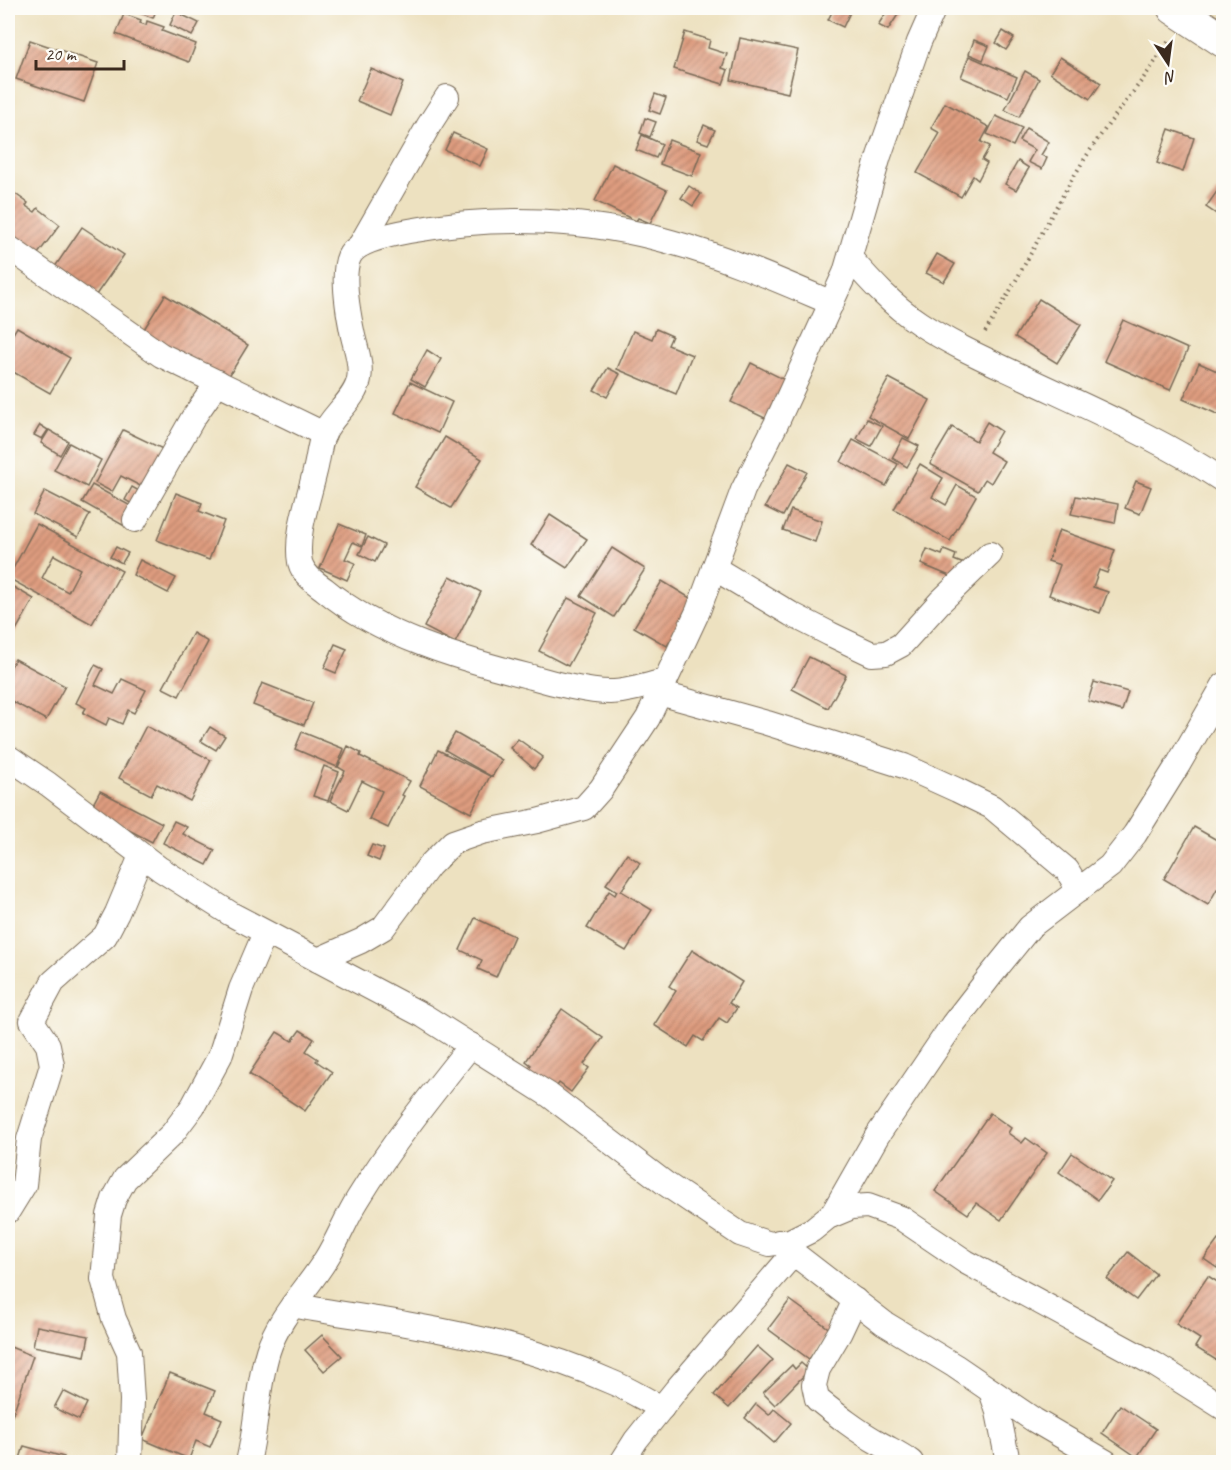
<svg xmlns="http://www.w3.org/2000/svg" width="1231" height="1470" font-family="Caveat,sans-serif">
<defs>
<pattern id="building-hatch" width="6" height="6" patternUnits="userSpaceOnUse" patternTransform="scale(1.5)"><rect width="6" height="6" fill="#de9c7f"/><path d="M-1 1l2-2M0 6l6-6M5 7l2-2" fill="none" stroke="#b57f67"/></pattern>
</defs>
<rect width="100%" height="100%" fill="#fdfcf7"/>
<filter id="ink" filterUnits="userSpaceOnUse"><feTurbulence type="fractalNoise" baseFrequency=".0167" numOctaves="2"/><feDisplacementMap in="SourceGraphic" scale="12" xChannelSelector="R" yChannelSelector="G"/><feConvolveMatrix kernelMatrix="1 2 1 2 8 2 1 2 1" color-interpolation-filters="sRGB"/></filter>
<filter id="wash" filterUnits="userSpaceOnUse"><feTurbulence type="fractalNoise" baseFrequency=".008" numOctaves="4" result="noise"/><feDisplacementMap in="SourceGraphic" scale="24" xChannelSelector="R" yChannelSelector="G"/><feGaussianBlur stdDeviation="1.35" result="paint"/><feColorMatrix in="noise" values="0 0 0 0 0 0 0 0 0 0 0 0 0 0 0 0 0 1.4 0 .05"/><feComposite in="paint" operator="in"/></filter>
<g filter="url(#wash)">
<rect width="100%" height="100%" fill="#ede1c0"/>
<g id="blocks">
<!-- building -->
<g fill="url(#building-hatch)" fill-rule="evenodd">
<path d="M127,8h30l-4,10z"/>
<path d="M834,8h18l-9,19 -15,-7z"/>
<path d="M889,8l10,5 -11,17 -10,-5z"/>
<path d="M176,12l23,11 -7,13 -22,-11z"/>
<path d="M124,14l17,6 -1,3 6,2 1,-4 17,6 -2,4 34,13 -7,18 -73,-28z"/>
<path d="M1003,31l11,7 -8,12 -10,-7z"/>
<path d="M685,32l25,8 -2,8 19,6 -5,14 6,2 -5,14 -49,-15z"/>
<path d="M740,38l58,12 -10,43 -57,-13z"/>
<path d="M30,40l68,23 -14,39 -68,-23z"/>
<path d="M974,40l15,6 -6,14 -14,-6z"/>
<path d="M969,56l48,21 -9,20 -47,-20z"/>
<path d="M1060,57l41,26 -11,16 -40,-26z"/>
<path d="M371,69l32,14 -13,32 -33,-14z"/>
<path d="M1025,71l14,8 -20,38 -14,-7z"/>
<path d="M655,94l11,4 -6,16 -11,-4z"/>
<path d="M945,103l44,24 -8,15 9,4 -8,14 5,3 -9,17 -5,-4 -12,21 -44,-24 23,-40 -9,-5z"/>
<path d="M996,116l26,12 -9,18 -26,-12z"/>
<path d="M645,118l11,4 -6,15 -10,-4z"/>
<path d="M704,125l11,5 -7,14 -11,-4z"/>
<path d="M1026,128l23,14 -8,13 6,3 -5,11 -14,-7 7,-12 -16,-9z"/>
<path d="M1169,129l25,9 -11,34 -26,-9z"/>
<path d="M453,133l35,16 -8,17 -35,-16z"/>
<path d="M642,135l20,9 -6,14 -20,-8z"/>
<path d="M669,140l32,12 -9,24 -32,-12z"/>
<path d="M1018,161l11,7 -13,22 -11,-6z"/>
<path d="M613,164l54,26 -17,33 -12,-5 -2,3 -41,-20z"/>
<path d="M689,186l12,8 -8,12 -12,-8z"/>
<path d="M1218,190l6,4v25l-18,-12z"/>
<path d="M14,193l14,10 -2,3 9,6 3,-4 22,17 -26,34 -26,-20v-37z"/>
<path d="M82,227l42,28 -33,47 -41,-28z"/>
<path d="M937,254l18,10 -11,18 -18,-9z"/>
<path d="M165,295l83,50 -24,39 -83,-50z"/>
<path d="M1039,299l42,26 -24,38 -42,-26z"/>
<path d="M1123,320l65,29 -18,41 -66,-29z"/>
<path d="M17,327l53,31 -20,35 -42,-24v-27z"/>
<path d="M656,329l16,7 -4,9 24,10 -16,39 -59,-25 16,-38 19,8z"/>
<path d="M427,350l14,9 -16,28 -14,-8z"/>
<path d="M751,363l38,19 -20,38 -38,-18z"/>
<path d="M1199,363l25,11v43l-41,-18z"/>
<path d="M608,368l12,6 -13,23 -13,-7z"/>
<path d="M889,378l41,22 -21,39 -41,-23z"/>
<path d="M410,382l42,20 -14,31 -43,-20z"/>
<path d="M867,419l15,7 -11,20 -14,-7z"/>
<path d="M987,422l14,9 -12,21 15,9 -13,22 -6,-4 -7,12 -48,-27 22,-37 24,14z"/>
<path d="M40,425l8,5 -6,9 -8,-4z"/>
<path d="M49,430l19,11 -8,14 -19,-12z"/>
<path d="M123,430l44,21 -19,39 -27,-14 -9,16 -17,-9z"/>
<path d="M445,437l37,22 -31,49 -36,-21z"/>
<path d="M903,438l16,8 -12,21 -15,-9z"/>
<path d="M853,440l45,24 -12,22 -45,-24z"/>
<path d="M69,443l32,17 -14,27 -33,-17z"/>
<path d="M789,463l18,9 -24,44 -18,-9z"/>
<path d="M920,464l23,14 -11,19 14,8 11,-20 19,11 -26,45 -56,-32z"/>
<path d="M1136,481l15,6 -11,27 -15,-6z"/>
<path d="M92,485l46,25 -10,18 -46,-26z"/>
<path d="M132,487l16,9 -7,13 -16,-9z"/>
<path d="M45,491l45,23 -12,23 -45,-23z"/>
<path d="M176,493l26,10 -3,8 25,10 -15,39 -52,-20z"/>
<path d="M1076,496l42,8 -3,19 -44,-9z"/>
<path d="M791,510l31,11 -7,21 -32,-12z"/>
<path d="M550,515l37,24 -20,29 -36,-23z"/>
<path d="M37,524l85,47 -30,53 -84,-46zM54,555l26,14 -12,23 -26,-14z"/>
<path d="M339,524l27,11 -4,11 -9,-4 -8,17 10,4 -8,17 -27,-12z"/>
<path d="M1059,530l56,20 -8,23 -8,-3 -6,17 15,5 -8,21 -51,-18 11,-30 -12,-4z"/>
<path d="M368,537l16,8 -9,17 -16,-8z"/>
<path d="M116,547l12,6 -6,10 -12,-6z"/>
<path d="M612,548l33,21 -31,48 -33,-21z"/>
<path d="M927,549l15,6 2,-5 12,5 -2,5 10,4 -7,15 -36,-15z"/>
<path d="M140,560l36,18 -8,15 -35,-18z"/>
<path d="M450,576l31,16 -26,51 -31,-16z"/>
<path d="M662,581l33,20 -28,45 -33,-19z"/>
<path d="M8,584l26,15 -26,45v-34l2,-4 -2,-2z"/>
<path d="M568,598l29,15 -29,53 -29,-15z"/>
<path d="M193,633l15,9 -29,54 -16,-8z"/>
<path d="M335,644l12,5 -11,24 -12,-5z"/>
<path d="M809,657l37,18 -18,33 -36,-19z"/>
<path d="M15,659l50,27 -19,34 -38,-21v-27z"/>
<path d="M95,665l8,4 -8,16 19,9 8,-15 24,11 -12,23 -6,-3 -6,14 -13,-6 -3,7 -23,-12 3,-5 -10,-5z"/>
<path d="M1094,682l34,10 -6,19 -34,-10z"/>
<path d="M262,683l51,20 -9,22 -51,-20z"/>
<path d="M146,726l65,34 -21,41 -33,-17 -6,11 -32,-17z"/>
<path d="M210,727l15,9 -9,14 -15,-9z"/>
<path d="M302,732l42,17 -7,18 -42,-18z"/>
<path d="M455,733l47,27 -10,17 -47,-27z"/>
<path d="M518,739l25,18 -9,12 -24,-21z"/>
<path d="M348,746l13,7 -1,3 50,25 -8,14 2,1 -16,32 -19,-9 13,-28 -20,-10 -14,29 -18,-9 15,-30 -7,-4z"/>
<path d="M438,750l52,26 -19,37 -51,-27z"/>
<path d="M324,766l15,6 -11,29 -15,-5z"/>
<path d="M100,791l62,32 -10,19 -62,-32z"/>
<path d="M174,821l13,6 -4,7 32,16 -8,15 -44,-22z"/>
<path d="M1194,827l30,17v49l-7,-4 -9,16 -44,-26z"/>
<path d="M372,845l12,4 -5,12 -12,-5z"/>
<path d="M627,854l13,9 -19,28 31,19 -26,41 -39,-23 22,-37 6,4 2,-4 -11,-7z"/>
<path d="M475,918l39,18 -18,41 -18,-8 4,-9 -22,-10z"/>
<path d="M692,950l50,32 -13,21 8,5 -10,15 -8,-5 -16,23 -8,-5 -7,11 -34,-22 22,-34 -7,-5z"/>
<path d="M562,1009l41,29 -19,26 5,4 -18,24 -12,-9 -7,11 -28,-19 7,-10 -5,-4z"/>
<path d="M300,1030l14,9 -8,12 12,8 -2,2 16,11 -27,39 -56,-37 28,-42 15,9z"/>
<path d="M990,1113l21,15 -3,5 14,10 4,-5 21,15 -46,67 -25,-17 -8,11 -33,-23z"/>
<path d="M1072,1153l40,28 -14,19 -39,-28z"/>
<path d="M1218,1240l6,4v14l-7,10 -13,-9z"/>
<path d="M1128,1252l28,22 -20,26 -29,-21z"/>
<path d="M1208,1276l16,10v18l-7,9 7,4v48l-29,-18 5,-8 -24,-15z"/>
<path d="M790,1300l41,30 -22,29 -41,-30z"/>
<path d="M37,1326l52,10 -4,20 -52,-10z"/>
<path d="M322,1335l20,21 -18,15 -19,-21z"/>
<path d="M8,1346l25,10 -21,60 -4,-2z"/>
<path d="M757,1346l16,14 -44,48 -15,-13z"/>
<path d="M801,1363l8,7 -34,35 -12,-12 29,-28 3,4z"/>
<path d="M170,1373l45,18 -9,21 16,7 -12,28 -14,-6 -7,18 -47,-20z"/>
<path d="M63,1391l24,12 -8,17 -25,-12z"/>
<path d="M756,1404l13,11 5,-6 17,14 -17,20 -29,-25z"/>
<path d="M1120,1405l36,24 -19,28 -35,-24z"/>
<path d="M24,1446l40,11 -2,5h-43z"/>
</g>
</g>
</g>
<g filter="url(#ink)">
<use href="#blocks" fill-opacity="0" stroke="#796a57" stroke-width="1.5"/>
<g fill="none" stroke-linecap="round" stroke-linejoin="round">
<defs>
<g id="street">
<path d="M361,244l68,-119 18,-28"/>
<path d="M8,247l153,108 163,79"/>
<path d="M850,258c21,24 42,47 69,65 33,22 70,38 106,55 68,32 136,61 199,103"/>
<path d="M135,520l58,-102 25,-36"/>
<path d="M714,568l77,46 39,20 42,20 14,-1 15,-8 39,-43 50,-48"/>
<path d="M665,681c-18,4 -37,11 -55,11 -21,0 -58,-9 -78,-15 -71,-18 -152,-41 -208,-88 -10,-7 -21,-15 -24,-27 -5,-27 9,-64 15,-91 3,-11 4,-25 8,-36 7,-18 33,-36 36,-56 3,-14 -3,-30 -6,-43 -4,-19 -12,-61 -4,-79 7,-16 44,-23 60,-26 86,-16 178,-13 262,11 55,15 109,39 161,61"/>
<path d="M659,693l108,30 137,43 53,24 35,17 75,63 12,20"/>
<path d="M8,757l40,27 112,85 71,45 193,102 125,79 117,89 74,50 30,10 20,-3 22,-11 16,-13 24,-10 16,-1 33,12 65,44 188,102 70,44"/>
<path d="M318,960l43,-19 22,-13 46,-62 24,-24 29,-10 55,-11 47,-13 17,-19 47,-71 50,-107 45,-121 33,-66 69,-151 34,-117 40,-114 15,-34"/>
<path d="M8,1211l16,-26 5,-46 23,-74 -4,-20 -16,-24 21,-39 52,-46 12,-23 24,-57"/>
<path d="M832,1215l45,-79 76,-112 38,-49 39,-48 80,-61 25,-32 43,-69 46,-80"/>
<path d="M779,1242l105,81 71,43 79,54 72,42"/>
<path d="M855,1300l-15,32 -22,37 -4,16 3,14c20,16 40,32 62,44 12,7 22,11 32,19"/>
<path d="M293,1305c38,8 76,12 113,19 69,12 139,28 203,57 18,7 35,18 53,27"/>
<path d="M991,1391l7,21 10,50"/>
<path d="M130,1462l2,-62 -3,-48 -15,-33 -11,-40 6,-64 5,-16 11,-20 47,-45 21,-28 27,-50 21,-67 24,-56"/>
<path d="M248,1462c9,-36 9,-76 20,-111 11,-35 39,-61 58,-92 12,-19 20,-41 32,-60 33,-54 73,-104 113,-154"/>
<path d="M622,1462l14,-22 40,-50 118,-137"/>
</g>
<path id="secondary" d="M1174,8l50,33"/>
</defs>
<!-- street casing -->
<use href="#street" stroke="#796a57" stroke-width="26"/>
<!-- secondary casing -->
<use href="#secondary" stroke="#796a57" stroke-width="35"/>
<!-- path -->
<path stroke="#796a57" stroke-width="4" stroke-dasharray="1.5 4.5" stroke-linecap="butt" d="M985,332c39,-60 68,-126 108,-186 24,-35 53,-68 75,-104"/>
<!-- street -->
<use href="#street" stroke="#fff" stroke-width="24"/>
<!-- secondary -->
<use href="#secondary" stroke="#fff" stroke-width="33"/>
</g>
</g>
<!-- margin -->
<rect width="1231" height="1470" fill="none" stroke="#fdfcf7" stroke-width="30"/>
<!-- north arrow -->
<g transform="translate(1168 63) rotate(167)" stroke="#fdfcf7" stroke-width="4.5" paint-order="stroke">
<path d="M0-4.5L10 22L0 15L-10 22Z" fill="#3b2a1e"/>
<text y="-9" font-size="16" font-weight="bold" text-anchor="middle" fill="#3b2a1e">N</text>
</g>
<!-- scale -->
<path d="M36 60v9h88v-9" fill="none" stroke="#3b2a1e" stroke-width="3"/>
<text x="45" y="60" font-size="18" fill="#3b2a1e" stroke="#fdfcf7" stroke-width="4.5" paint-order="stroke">20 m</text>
</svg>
